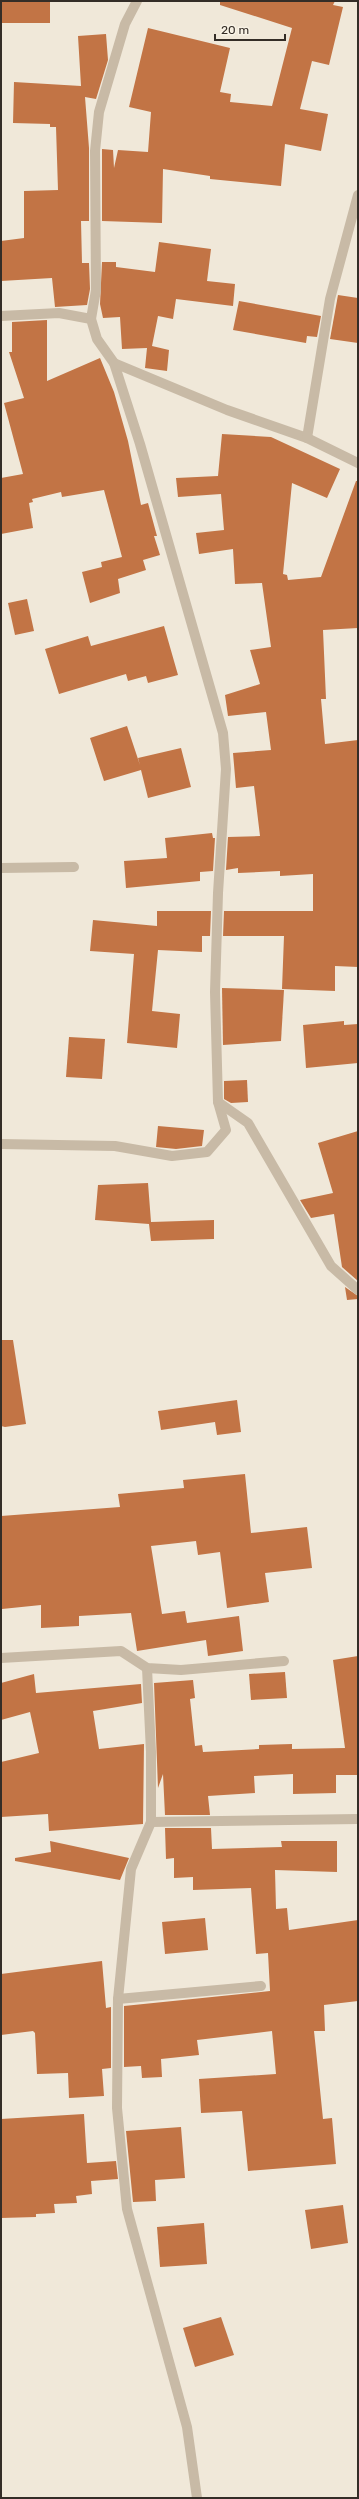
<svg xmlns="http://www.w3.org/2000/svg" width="359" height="2499" font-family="Rubik,sans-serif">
<rect width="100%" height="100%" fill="#f0e8d9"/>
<!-- building -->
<g fill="#c27445">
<rect x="1" y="1" width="49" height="22"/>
<path d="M220,1h115l-2,4 10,2 -14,58 -17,-4 -12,48 28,5 -7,37 -36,-7 -4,42 -71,-7v-3l-47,-7 -1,54 -60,-2v-72l11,1 1,18 4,-18 30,2 3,-40 -22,-5 19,-79 82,20 -10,44 11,2 -1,8 42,4 20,-78 -72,-23z"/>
<path d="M106,34l2,26 -12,39 -11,-2 4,51v73h-8l1,42h7l1,26 -3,16 -32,2 -3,-29 -51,3v-40l23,-3v-47l34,-1 -2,-63h-6v-3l-37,-1 1,-41 67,4 -3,-50z"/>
<path d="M159,242l52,7 -4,32 28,3 -2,22 -57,-7 -3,20 -15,-3 -6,30 17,4 -2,21 -22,-3 2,-20 -25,1 -2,-32 -17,1 -3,-14 2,-42h14v5l39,5z"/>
<path d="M338,295l20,3v45l-28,-4z"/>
<path d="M239,301l82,15 -4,21 -10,-1 -1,7 -73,-13z"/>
<path d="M47,320v61l53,-23 14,34 14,49 13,64 7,-2 9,33h-3l6,19 -17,5 3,10 -28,9 2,14 -30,10 -8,-31 20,-5 -1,-5 21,-5 -18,-67 -42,7 -1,-5 -29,7 1,3 -4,1 4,25 -32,6v-56l22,-4 -19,-71 20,-5 -15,-46h3v-30z"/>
<path d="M222,434l49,3 69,32 -13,29 -35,-15 -9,91 4,1 1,5 33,-3 35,-96h2v147l-35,2 3,69h-5l4,45 33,-4v227l-23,-1v25l-53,-2 2,-53h-61l1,-25h89v-37l-33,2v-5l-42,2v-5l-12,2 2,-33 32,-1 -6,-50 -18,2 -3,-35 38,-3 -5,-38 -38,4 -3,-21 35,-11 -10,-34 21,-3 -9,-64 -27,1 -2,-35 -34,5 -3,-21 28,-3 -3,-36 -43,3 -2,-19 42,-2z"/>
<path d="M27,599l7,32 -19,4 -7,-32z"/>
<path d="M164,626l14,49 -30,8 -2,-7 -18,5 -2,-7 -67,20 -14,-45 43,-13 3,10z"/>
<path d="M127,726l13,39 -2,-7 43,-10 10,39 -43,11 -7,-28 -37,11 -14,-43z"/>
<path d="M212,833l1,5h2l-2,33 -13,1v9l-74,7 -2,-27 43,-3 -2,-20z"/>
<path d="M157,911h54l-1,25h-8v16l-44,-2 -6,61 28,3 -3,34 -50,-5 7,-89 -44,-3 3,-31 64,6z"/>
<path d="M222,988l62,2 -3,51 -58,4z"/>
<path d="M344,1021v4l14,-1v39l-52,5 -3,-43z"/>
<path d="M69,1037l36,2 -3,40 -36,-2z"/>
<path d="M247,1080l1,22 -17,1 -7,-4v-18z"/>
<path d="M158,1126l46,4 -2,16 -26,3 -20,-2z"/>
<path d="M358,1131v150l-16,-14 -8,-53 -23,4 -11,-18 33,-7 -15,-50z"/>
<path d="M148,1183l3,39 63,-2v19l-63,2 -2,-17 -54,-4 3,-35z"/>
<path d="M345,1287l13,9v3l-11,1z"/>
<path d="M1,1340h12l13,84 -21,3 -4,-1z"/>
<path d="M237,1400l4,32 -24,3 -2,-13 -54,8 -3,-19z"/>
<path d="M245,1474l6,59 56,-6 5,41 -47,5 4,29 -42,6 -7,-56 -22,3 -2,-14 -45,5 11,68 23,-3 2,12 52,-7 4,35 -35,5 -2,-16 -69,11 -6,-38 -52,3v10l-38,2v-23l-39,4 -1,-93 119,-9 -2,-13 66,-6 -1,-8z"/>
<path d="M358,1656v119h-22v18l-43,1v-20l-39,2 1,17 -47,3 2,19h-45l-2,-41 -5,14 -4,-105 39,-3 2,18 -5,1 5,47 7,-1 1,7 56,-3v-4l33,-1v5l53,-1 -12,-88z"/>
<path d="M285,1672l2,26 -36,2 -2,-26z"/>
<path d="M34,1674l2,19 105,-9 1,19 -49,8 6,38 45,-5 -1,80 -94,7 -1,-17 -47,3v-55l38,-9 -9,-41 -29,8v-37z"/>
<path d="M165,1828h46l1,21 70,-2 -1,-6h56v31l-62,-2 1,39 11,-1 2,22 69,-10v81l-34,4 1,26h-11l9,88 9,-1 4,46 -88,7 -6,-60 -41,2 -2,-34 77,-5 -4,-43 -75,9 2,15 -38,4 1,18 -20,1 -1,-12 -17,1v-61l146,-15 -2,-38 -12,1 -5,-66 -58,2v-13l-19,1v-20l-8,1z"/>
<path d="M50,1841l79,17 -9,22 -105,-19v-3l36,-6z"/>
<path d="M205,1918l3,32 -43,4 -3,-32z"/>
<path d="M102,1961l4,47 5,-1v61l-9,1 2,27 -35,2 -1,-25 -31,1 -2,-41 -2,-2 -32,4v-61z"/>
<path d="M84,2114l3,49 29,-2 2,18 -27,2 1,13 -16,2 1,7 -23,1 1,9 -19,1v3l-35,1v-99z"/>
<path d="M181,2127l4,51 -30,2 1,21 -23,1 -7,-71z"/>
<path d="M343,2205l5,38 -37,6 -6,-39z"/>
<path d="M204,2223l3,41 -47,3 -3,-40z"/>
<path d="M221,2317l13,38 -39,12 -12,-39z"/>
</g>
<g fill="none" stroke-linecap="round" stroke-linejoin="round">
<!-- minor -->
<g stroke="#c8baa6" stroke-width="10">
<path d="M1,316l58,-3 32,6 6,20 17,24 26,81 83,289 3,36 -8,124 -3,99 3,110 8,28 -19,22 -35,4 -57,-10 -114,-2"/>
<path d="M91,319l5,-29 -1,-139 4,-39 26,-88 12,-23"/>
<path d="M114,363l113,47 80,28 51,25"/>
<path d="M307,438l23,-139 28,-104"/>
<path d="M1,868l73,-1"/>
<path d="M218,1102l30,21 83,143 27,24"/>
<path d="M1,1658l120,-7 26,17 34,2 103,-9"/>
<path d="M147,1668l4,84v70l-20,47 -13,130 -1,109 10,101 60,218 10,71"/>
<path d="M151,1822l207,-3"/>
<path d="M118,1999l143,-13"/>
</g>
</g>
<!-- border -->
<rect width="359" height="2499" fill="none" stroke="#342d27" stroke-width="4"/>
<!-- scale -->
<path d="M215 34v6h70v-6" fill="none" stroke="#342d27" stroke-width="2"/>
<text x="221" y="34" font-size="12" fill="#342d27" stroke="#f8f2e5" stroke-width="3" paint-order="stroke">20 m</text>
</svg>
